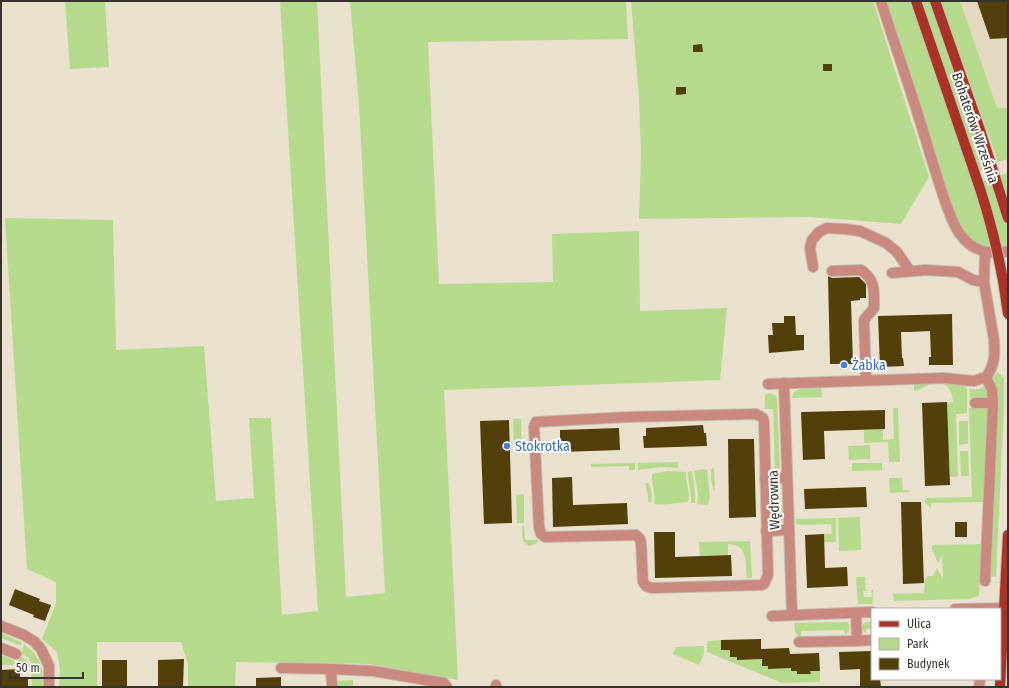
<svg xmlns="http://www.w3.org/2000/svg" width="1009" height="688" font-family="'Fira Sans Condensed',sans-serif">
<rect width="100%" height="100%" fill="#e9e1ce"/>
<!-- built -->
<path fill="#e4d8be" d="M960,1h48v107h-11z"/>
<!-- green -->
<g fill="#b6da8c">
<path d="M65,1h40l4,66 -39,2z"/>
<path d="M280,1h37l29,596 39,-4 -26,-488 -9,-104h276l2,38 -200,3 11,242 114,-2 -1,-48 87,-3 1,80 87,-3 -7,72 -276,10 14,290 -88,-16 -134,-2 -1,25h-47v-23l-7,-22h-84v45h-38l1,-18 -3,-17 -15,-13 14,-36v-21l-29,-13 -22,-351 108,2 3,130 88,-4 12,155 38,-3 -5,-80h22l11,197 36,-4z"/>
<path d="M631,1h242l56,176 -28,47 -90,-7 -172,2 2,-65 -2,-55z"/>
<path d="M885,1h25l47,133 15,50 36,-11v72c-16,5 -35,1 -45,-13 -3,-5 -6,-12 -8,-17z"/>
<path d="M922,1h7l58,169 -7,1z"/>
<path d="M941,1h19l37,107h11v51l-10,3z"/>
<path d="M997,372l7,6v26l-8,173 -7,-1 8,-174v-10l-4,-14z"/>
<path d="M935,382l30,3v3h2v25l-11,1 2,63h-8l-3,-74 6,-1c0,-11 -8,-23 -21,-19 -7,3 -10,7 -18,8v-8z"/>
<path d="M821,385l1,12 -30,1c1,-9 8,-9 16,-10v-2z"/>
<path d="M984,387l3,2v9h-17l-1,-9h10z"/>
<path d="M769,393l6,2 2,5 3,72 -5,1 -2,-64h-8v-15z"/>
<path d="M988,407l-4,95 -53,1v6l-7,-8 3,-3 45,-1 -3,-89z"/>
<path d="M893,408h5l2,54h-11l-1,-20 -24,1v-13l19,-1v11l11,-1z"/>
<path d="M513,419h8l1,29h-8z"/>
<path d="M959,421h9v23l-9,1z"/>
<path d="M870,445v14l-21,1 -1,-14z"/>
<path d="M960,451h8l1,25h-8z"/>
<path d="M678,462v6l-17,-1 -23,3v-7z"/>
<path d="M635,463v7h-6v-4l-38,1v-3z"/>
<path d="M852,463h30v7l-30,1z"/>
<path d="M714,467l1,17 -1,9 -3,-14v-10z"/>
<path d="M703,469l4,1 3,27 -2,8 -11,-1 1,-9 -4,-24z"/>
<path d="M667,471l19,1c-1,11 5,20 2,30 -12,0 -22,4 -34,2 2,-11 -3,-20 -2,-30z"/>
<path d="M692,471l3,22v10h-4c1,-11 -3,-20 -3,-31z"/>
<path d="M889,478h13l1,12h6v2l-19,1z"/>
<path d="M645,483h4l3,12 -1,8 -3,-2v-5z"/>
<path d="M776,485l4,2 2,34 -5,2 -3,-1 -2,-4h5l-1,-28 -4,-1 1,-2z"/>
<path d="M524,494v29h-7l-1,-28z"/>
<path d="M860,517l1,33 -22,1 -1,-33z"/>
<path d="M836,518v24h-12v-8h8l-1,-10 -32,1 -3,-1v-5z"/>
<path d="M522,526h2l1,14h13l-2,4 -7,2c-8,-4 -7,-12 -7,-20z"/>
<path d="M750,541l2,37h-5c-3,-15 3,-33 -19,-34v11l-28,1 -1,-14z"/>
<path d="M982,544l-3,52 -10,3 -75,2 -1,-7 31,-1 1,-14h2v-3h6l4,-8 6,11 -1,-24 -4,8 -6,-14v-4z"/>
<path d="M856,577h9l1,14h-3l1,6h8l-1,-7h2v8l-1,6h-14z"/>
<path d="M847,622l2,3v6l-4,4 -1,-5 -43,1v7h-1l-5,-6 -1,-9z"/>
<path d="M866,622h6v7h-6v5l-4,-5 1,-5z"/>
<path d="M1,633l20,9 1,1 -1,3 -20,-8z"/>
<path d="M721,640v10h9v7l31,-1 1,10h6v3l13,-1 10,-3v6h6v3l14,-1 -1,-2h10v11l-38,1 -75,-31v-11z"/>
<path d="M24,644l10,9 7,11h-10l-3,-7 -7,-3z"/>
<path d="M704,646v8l-5,11 -26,-11 3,-7z"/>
<path d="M1,655l14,6 -2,4h-12z"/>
<path d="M20,656l7,4 2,7h-9v-2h-4z"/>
<path d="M42,667l1,20h-11l-1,-19z"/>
<path d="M353,680v7h-17v-6z"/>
</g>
<!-- building -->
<g fill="#533f09">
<path d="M977,1h31l-1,37 -17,1z"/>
<path d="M702,44l1,8h-10v-7z"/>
<rect x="823" y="64" width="9" height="7"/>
<path d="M676,87h10v7l-10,1z"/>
<path d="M828,276l4,2 27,-1 7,7v14h-6v2l-9,1 2,63h-23z"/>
<path d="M952,314l1,51h-24v-8h2l-1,-26 -20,1h-9l1,26h1l1,8 -24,1 -2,-51z"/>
<path d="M784,316h11l1,19h8v15l-35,3 -1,-18h5l-1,-12h12z"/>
<path d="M947,402l3,83 -25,1 -3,-83z"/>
<path d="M885,410v19l-61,2 1,28 -22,1 -2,-48z"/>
<path d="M509,420l3,103 -28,1 -4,-103z"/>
<path d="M703,425l1,8h2l1,13 -63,2 -1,-12h3v-8z"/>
<path d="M619,428l1,22 -60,2v-22z"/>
<path d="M728,439h26l2,78 -27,1z"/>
<path d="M572,477l1,28 54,-2 1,21 -75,3 -1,-49z"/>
<path d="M866,487l1,20 -62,2 -1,-20z"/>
<path d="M901,502h20l3,81 -21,1z"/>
<rect x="955" y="522" width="12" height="15"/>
<path d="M654,532h21v25l56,-2 1,21 -77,2z"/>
<path d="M824,534l1,34 22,-1 1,19 -41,2 -2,-53z"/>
<path d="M15,589l25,10 -1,2 12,4 -6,16 -12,-4 1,-2 -25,-10z"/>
<path d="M761,639v10l28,-1 1,6 29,-1 1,18h-10l1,3h-14v-3h-6v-3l-23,1v-3h-6v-7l-25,1v-3h-7v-7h-9v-10z"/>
<path d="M872,651v28h8l1,8h-21v-18l-20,1 -1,-18z"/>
<path d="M184,659l-1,27h-25v-26z"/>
<path d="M102,660h25v26l-25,1z"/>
<path d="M20,669v9h8v9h-27v-17z"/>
<path d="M281,677v10h-25v-9z"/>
</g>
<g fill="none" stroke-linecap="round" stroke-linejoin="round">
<defs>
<g id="minor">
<path d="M881,1c14,45 30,89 43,133 7,23 14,47 22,70 4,10 7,21 14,30 11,16 29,22 48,17"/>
<path d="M813,267l-3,-19 2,-8 7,-8 8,-4 18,1 15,2 26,12 11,9 13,19"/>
<path d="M832,271l29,-1c15,10 13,22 13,38l-10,12 2,60"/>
<path d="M892,273l34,-3 32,2 15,8 11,2"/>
<path d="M784,383l8,232"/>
<path d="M768,384l175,-6 31,3 12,-4c9,-12 9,-22 8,-37l-10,-58 1,-29"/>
<path d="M975,403h18"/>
<path d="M756,414l7,4 1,3 4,154 -4,9 -3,1 -109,3 -6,-2 -3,-4 -2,-39 -1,-4 -4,-4 -91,2 -4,-3 -2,-7 -5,-100 2,-5 92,-5z"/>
<path d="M765,479l22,-1"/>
<path d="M766,531l23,-1"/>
<path d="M985,581l8,-178 -1,-13 -6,-13"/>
<path d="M955,609l53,-1"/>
<path d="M856,613l1,28 15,-1"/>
<path d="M772,616l100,-4"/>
<path d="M1,626l23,9 11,7 6,7 8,17v21"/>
<path d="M799,642l58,-1"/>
<path d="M1,648l15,6"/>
<path d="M281,668l50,1 1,18"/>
<path d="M331,669l42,2 71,12 3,4"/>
<path d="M496,685v2"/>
<path d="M979,687l1,-8"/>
</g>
<g id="major">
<path d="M916,1l57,167"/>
<path d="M935,1l46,132 27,85"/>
<path d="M1000,687l8,-152"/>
</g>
</defs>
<!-- minor casing -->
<use href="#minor" stroke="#c5beae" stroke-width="12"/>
<!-- major casing -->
<use href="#major" stroke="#c5beae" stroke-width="12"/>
<!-- minor -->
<use href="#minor" stroke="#c9897e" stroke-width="10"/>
<!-- major -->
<use href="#major" stroke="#a73426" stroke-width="10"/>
<defs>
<path id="major-bridge" d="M973,168c17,48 29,96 35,146"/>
</defs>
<!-- major-bridge casing -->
<use href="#major-bridge" stroke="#c5beae" stroke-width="12" stroke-linecap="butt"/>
<!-- major-bridge -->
<use href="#major-bridge" stroke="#a73426" stroke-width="10"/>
</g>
<!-- markers -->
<g fill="#3f7fe0" stroke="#fff" stroke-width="1.5">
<circle cx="844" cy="365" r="4"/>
<circle cx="507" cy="446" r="4"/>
</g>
<g text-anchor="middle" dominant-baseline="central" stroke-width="4" stroke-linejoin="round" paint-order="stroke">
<!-- street labels -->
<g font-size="14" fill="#36332c" stroke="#fff">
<text transform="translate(975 128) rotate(71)">Bohaterów Września</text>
<text transform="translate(774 500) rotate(-92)">Wędrowna</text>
</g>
<!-- shop labels -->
<g font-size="14" fill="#366cbe" stroke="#fff" text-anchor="start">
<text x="852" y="365">Żabka</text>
<text x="515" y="446">Stokrotka</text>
</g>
</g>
<!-- border -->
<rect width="1009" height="688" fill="none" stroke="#36332c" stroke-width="4"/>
<!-- legend -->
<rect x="871" y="608" width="130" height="72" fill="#ffffff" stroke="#afadab"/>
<rect x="879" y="621" width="20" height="6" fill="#a73426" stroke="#afadab"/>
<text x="907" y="628" font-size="12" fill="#36332c">Ulica</text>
<rect x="879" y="638" width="20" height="12" fill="#b6da8c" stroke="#afadab"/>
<text x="907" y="648" font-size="12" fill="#36332c">Park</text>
<rect x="879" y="658" width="20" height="12" fill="#533f09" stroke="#afadab"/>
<text x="907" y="668" font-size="12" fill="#36332c">Budynek</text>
<!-- scale -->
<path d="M10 672v6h73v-6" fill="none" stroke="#36332c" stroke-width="2"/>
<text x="16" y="672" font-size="12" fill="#36332c" stroke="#ffffff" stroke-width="3" paint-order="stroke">50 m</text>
</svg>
